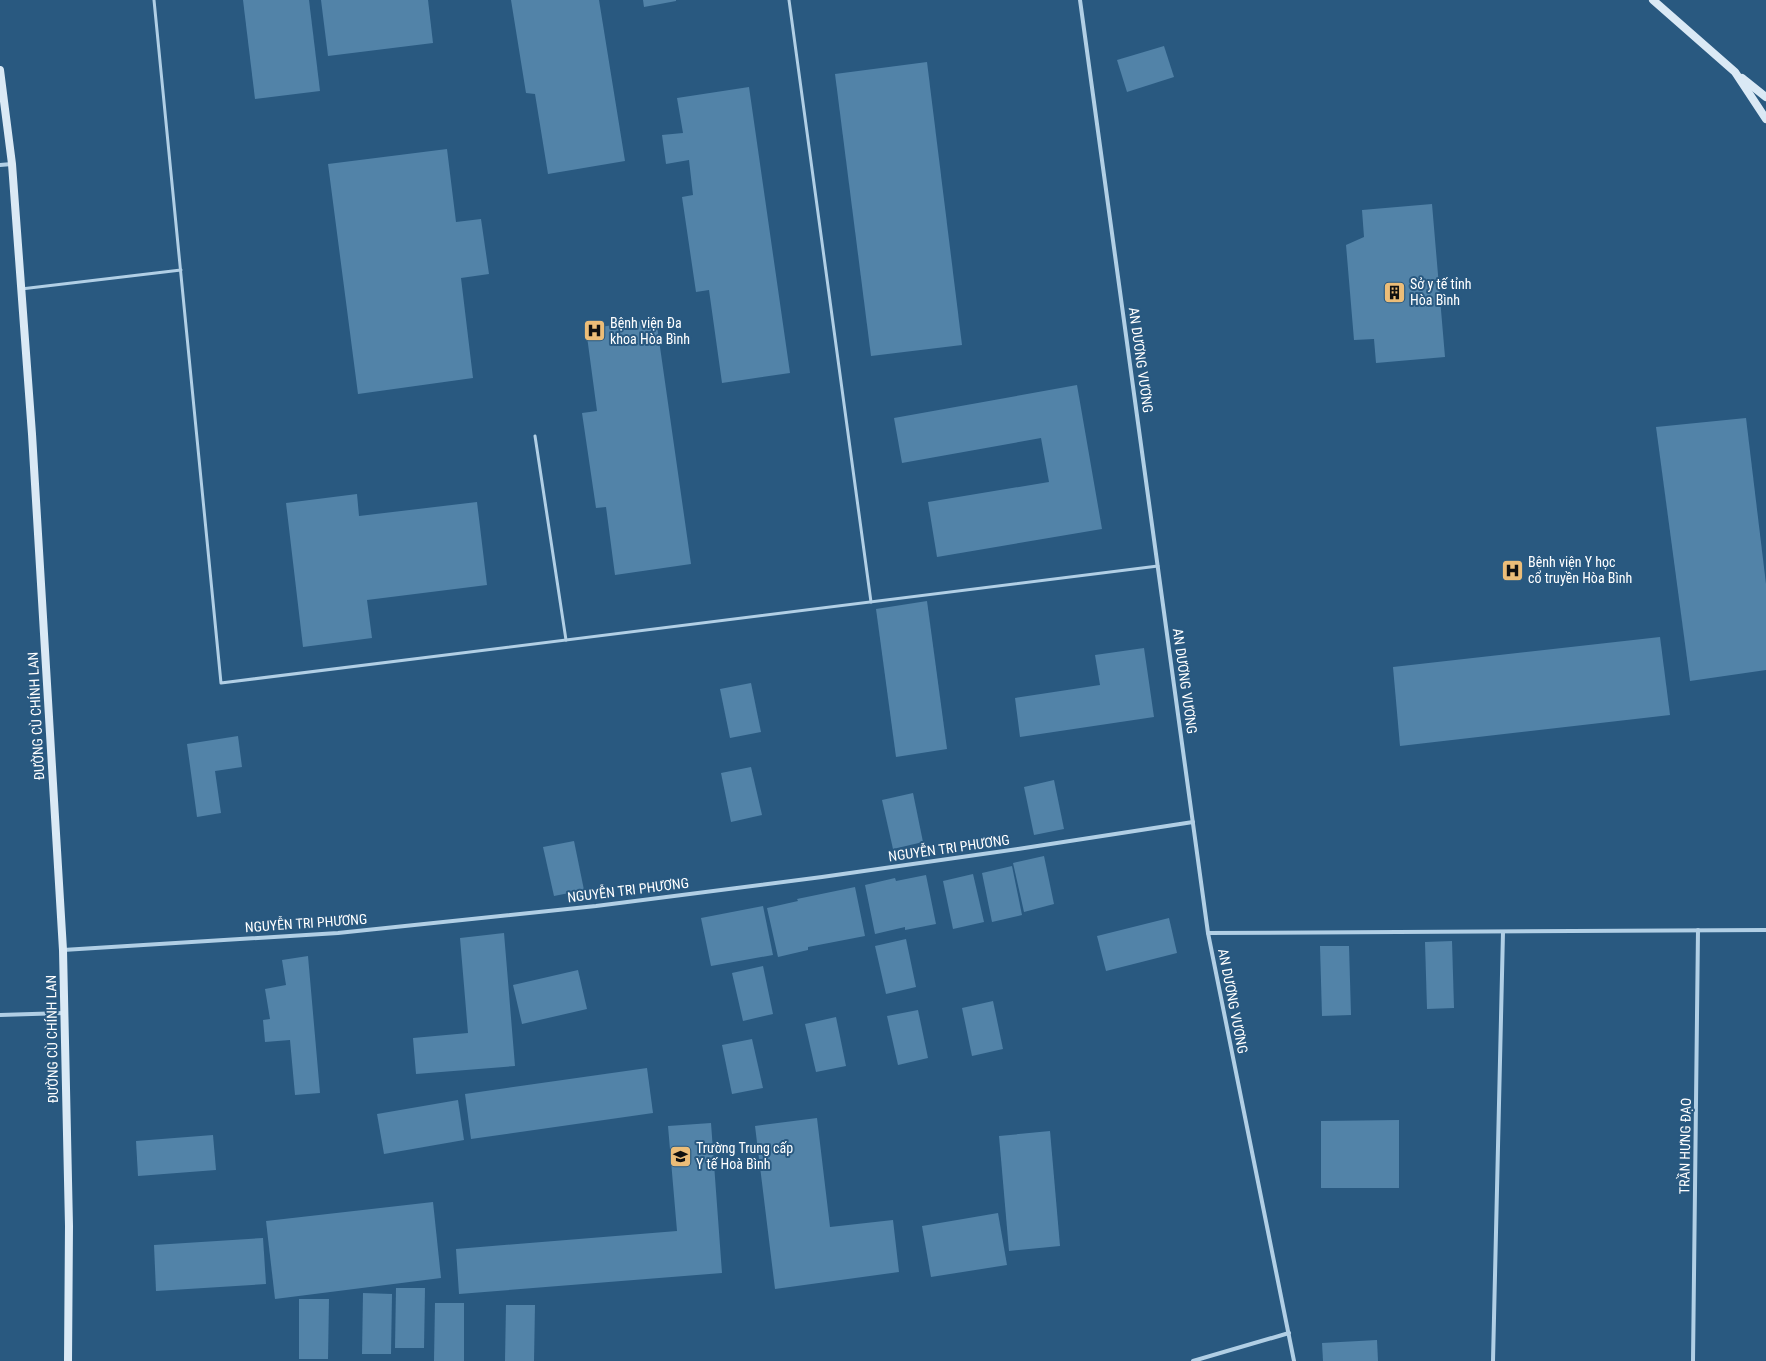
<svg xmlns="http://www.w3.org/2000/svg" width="1766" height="1361" font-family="'Roboto Condensed',sans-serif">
<rect width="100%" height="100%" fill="#295980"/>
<!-- building -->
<g fill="#5283a8">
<path d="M243,0h66l11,91 -65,8z"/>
<path d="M321,0h107l5,43 -105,13z"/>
<path d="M511,0h88l26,161 -77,13 -13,-80 -9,-1z"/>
<path d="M643,0h33v1l-32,6z"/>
<path d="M1164,46l10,31 -47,15 -10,-32z"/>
<path d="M927,62l35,283 -91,11 -36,-282z"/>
<path d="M749,87l41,286 -68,10 -13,-93 -13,2 -14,-95 11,-2 -4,-35 -23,4 -4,-29 21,-2 -6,-35z"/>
<path d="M447,149l9,73 25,-3 8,55 -28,4 12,100 -115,16 -30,-230z"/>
<path d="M1432,204l13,153 -69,6 -2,-24 -20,1 -8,-95 18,-8 -2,-27z"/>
<path d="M656,319l35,245 -76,11 -9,-68 -10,1 -14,-95 15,-2 -11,-82z"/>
<path d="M1077,385l25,144 -165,28 -9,-55 121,-20 -8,-44 -139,25 -8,-45z"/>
<path d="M1746,418l20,166v86l-76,11 -34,-254z"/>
<path d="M357,494l2,22 118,-14 10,83 -120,15 5,38 -69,9 -17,-144z"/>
<path d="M927,601l20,148 -51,8 -20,-148z"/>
<path d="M1660,637l10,78 -270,31 -7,-79z"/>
<path d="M1144,648l10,69 -134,20 -5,-39 85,-13 -5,-30z"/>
<path d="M751,683l10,49 -31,6 -10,-49z"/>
<path d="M238,736l4,31 -27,4 6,42 -24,4 -10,-73z"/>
<path d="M751,767l11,48 -31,7 -10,-49z"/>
<path d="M1054,780l10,49 -30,6 -10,-48z"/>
<path d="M913,793l10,49 -30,7 -11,-49z"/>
<path d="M574,841l10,49 -30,6 -11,-49z"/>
<path d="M1044,856l10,48 -30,8 -11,-49z"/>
<path d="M1012,866l10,49 -30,7 -10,-49z"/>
<path d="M973,874l11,48 -31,7 -10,-48z"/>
<path d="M926,875l10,49 -31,6v-3l-30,7 -10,-49 30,-7 1,3z"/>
<path d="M855,887l10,49 -57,11v3l-30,7 -11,-49 31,-7 -1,-2z"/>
<path d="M763,906l10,49 -62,11 -10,-48z"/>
<path d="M1169,918l8,35 -71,18 -9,-35z"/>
<path d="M504,933l11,133 -99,8 -3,-36 55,-5 -8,-95z"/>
<path d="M906,939l10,48 -30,7 -11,-48z"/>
<path d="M1452,941l2,67 -27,1 -2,-67z"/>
<path d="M1320,946h29l2,69 -29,1z"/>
<path d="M308,956l12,137 -25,2 -5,-55 -25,2 -2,-22 7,-1 -5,-30 21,-4 -4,-25z"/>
<path d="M763,966l10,48 -30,7 -11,-48z"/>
<path d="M578,970l9,39 -65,15 -9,-39z"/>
<path d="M993,1001l10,48 -31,7 -10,-48z"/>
<path d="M918,1010l10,48 -30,7 -11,-49z"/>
<path d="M836,1017l10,49 -30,6 -11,-48z"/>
<path d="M752,1039l11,49 -31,6 -10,-49z"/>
<path d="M647,1068l6,45 -182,26 -6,-45z"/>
<path d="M458,1100l6,40 -80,14 -7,-40z"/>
<path d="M817,1118l13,109 63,-7 6,52 -124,17 -20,-163z"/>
<path d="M1399,1120v68h-78v-67z"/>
<path d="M711,1123l11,150 -263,21 -3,-45 221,-18 -9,-105z"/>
<path d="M1050,1131l10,115 -51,5 -10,-115z"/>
<path d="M213,1135l3,35 -78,6 -2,-35z"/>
<path d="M433,1202l8,76 -166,21 -9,-78z"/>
<path d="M998,1213l9,52 -76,12 -9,-51z"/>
<path d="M263,1238l3,46 -110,7 -2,-46z"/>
<path d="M396,1288h29l-1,60h-29z"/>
<path d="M363,1293l29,1 -1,60h-29z"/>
<path d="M299,1299h30l-1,60h-29z"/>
<path d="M435,1303h29v58h-30z"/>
<path d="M506,1305h29l-1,56h-29z"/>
<path d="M1377,1340l1,21h-55l-1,-18z"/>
</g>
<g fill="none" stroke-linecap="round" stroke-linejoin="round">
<!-- lane -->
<g stroke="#b1cfe5" stroke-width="3">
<path d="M154,0l67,683 937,-117"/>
<path d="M789,0l82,602"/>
<path d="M21,289l160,-19"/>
<path d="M535,436l31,204"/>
</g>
<!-- street -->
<g stroke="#b1cfe5" stroke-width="4">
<path d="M1080,0l128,933 86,428"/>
<path d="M0,165l12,-1"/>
<path d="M1208,933l558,-3"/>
<path d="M63,950l275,-17 258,-27 226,-29 196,-28 175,-27"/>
<path d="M0,1015l64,-2"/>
<path d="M1193,1361l96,-28"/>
<path d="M1493,1361l10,-429"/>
<path d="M1693,1361l5,-431"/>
</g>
<!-- secondary -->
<g stroke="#dae9f5" stroke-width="8">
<path d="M1653,0l82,72 31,47"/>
<path d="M0,70l12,94 20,270 31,516 6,276 -1,135"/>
<path d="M1742,78l24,19"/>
</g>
</g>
<!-- icons -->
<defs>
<symbol id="building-square" viewBox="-11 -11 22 22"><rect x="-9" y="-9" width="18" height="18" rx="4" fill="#ecbd78" stroke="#295980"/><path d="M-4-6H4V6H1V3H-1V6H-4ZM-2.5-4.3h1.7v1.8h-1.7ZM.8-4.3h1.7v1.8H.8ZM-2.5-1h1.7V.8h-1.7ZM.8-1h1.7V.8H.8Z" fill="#111"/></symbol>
<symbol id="hospital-square" viewBox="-11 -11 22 22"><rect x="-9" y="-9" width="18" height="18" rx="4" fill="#ecbd78" stroke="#295980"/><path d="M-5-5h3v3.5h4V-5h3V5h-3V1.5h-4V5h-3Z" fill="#111"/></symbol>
<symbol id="university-square" viewBox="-11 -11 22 22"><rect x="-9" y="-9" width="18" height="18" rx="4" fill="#ecbd78" stroke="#295980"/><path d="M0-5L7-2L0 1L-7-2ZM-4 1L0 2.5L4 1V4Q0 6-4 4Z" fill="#111"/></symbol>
</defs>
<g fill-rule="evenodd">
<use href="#building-square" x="1382" y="280" width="25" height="25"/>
<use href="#hospital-square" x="582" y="318" width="25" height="25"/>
<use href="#hospital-square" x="1500" y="558" width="25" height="25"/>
<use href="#university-square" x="668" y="1144" width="25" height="25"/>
</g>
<g text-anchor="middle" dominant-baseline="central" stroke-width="4" stroke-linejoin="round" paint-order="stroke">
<!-- poi labels -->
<g font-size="14" fill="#fff" stroke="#295980" text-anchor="start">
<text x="1410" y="284">Sở y tế tỉnh<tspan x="1410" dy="16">Hòa Bình</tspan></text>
<text x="610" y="323">Bệnh viện Đa<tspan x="610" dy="16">khoa Hòa Bình</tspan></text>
<text x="1528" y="562">Bệnh viện Y học<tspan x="1528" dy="16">cổ truyền Hòa Bình</tspan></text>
<text x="696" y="1148">Trường Trung cấp<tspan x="696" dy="16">Y tế Hoà Bình</tspan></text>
</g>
<!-- street labels -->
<g font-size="14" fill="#fff" stroke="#295980">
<text transform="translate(1141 360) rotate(82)">AN DƯƠNG VƯƠNG</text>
<text transform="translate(1185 681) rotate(82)">AN DƯƠNG VƯƠNG</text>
<text transform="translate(36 716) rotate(-93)">ĐƯỜNG CÙ CHÍNH LAN</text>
<text transform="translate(949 848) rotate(-8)">NGUYỄN TRI PHƯƠNG</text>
<text transform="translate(628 890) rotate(-7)">NGUYỄN TRI PHƯƠNG</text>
<text transform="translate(306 923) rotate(-4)">NGUYỄN TRI PHƯƠNG</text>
<text transform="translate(1233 1001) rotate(79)">AN DƯƠNG VƯƠNG</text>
<text transform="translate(52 1039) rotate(-91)">ĐƯỜNG CÙ CHÍNH LAN</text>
<text transform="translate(1685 1146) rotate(-89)">TRẦN HƯNG ĐẠO</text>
</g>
</g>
</svg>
